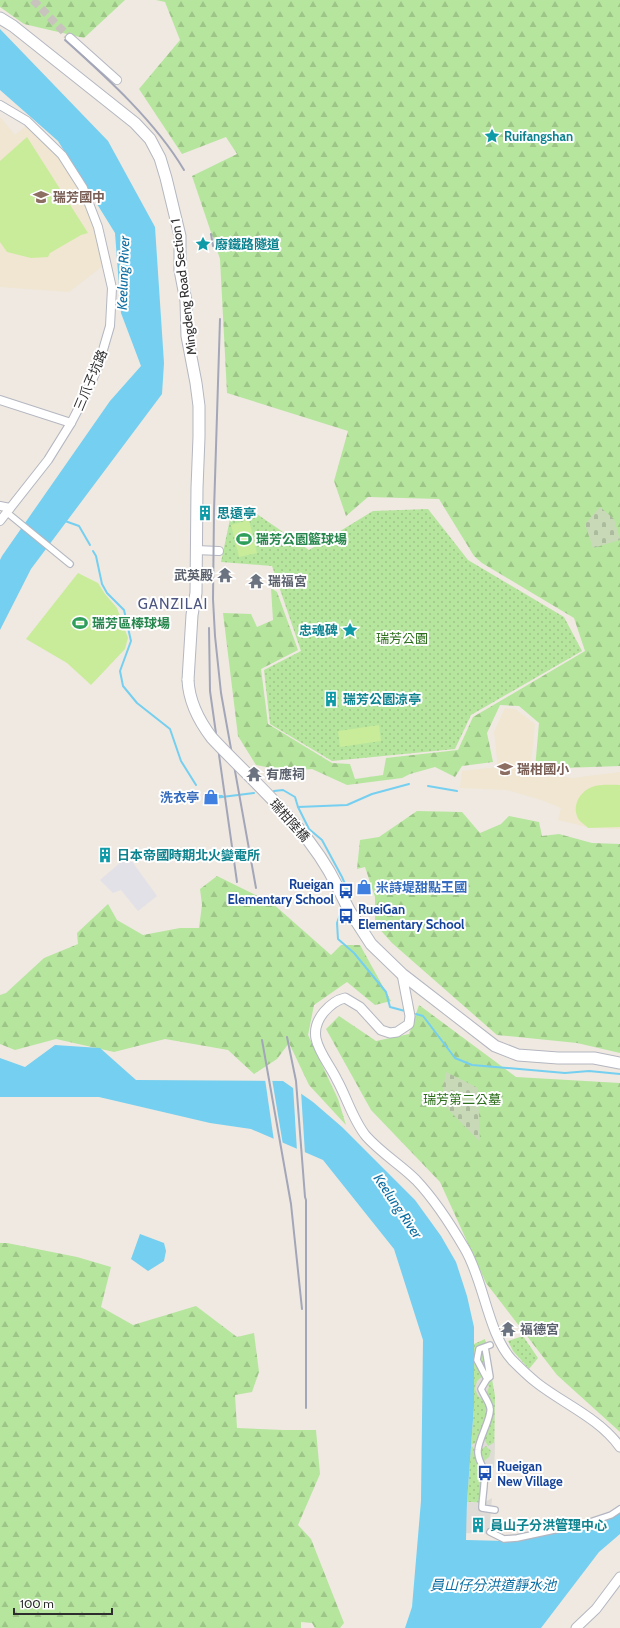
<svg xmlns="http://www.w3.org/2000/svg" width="620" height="1628" font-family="Cabin,'Noto Sans TC',sans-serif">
<defs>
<pattern id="forest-firs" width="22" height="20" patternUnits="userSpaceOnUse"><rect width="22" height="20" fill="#b6e59e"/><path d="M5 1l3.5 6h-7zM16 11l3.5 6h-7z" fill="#9dc588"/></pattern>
<pattern id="cemetery-stones" width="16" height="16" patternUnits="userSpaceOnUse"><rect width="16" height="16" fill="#c8d9b8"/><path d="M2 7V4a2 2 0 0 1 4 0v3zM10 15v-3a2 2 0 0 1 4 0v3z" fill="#acbb9e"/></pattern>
<pattern id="park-dots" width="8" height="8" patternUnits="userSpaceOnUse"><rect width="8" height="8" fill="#b6e59e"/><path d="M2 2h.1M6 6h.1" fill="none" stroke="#9dc588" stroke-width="1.8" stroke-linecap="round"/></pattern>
</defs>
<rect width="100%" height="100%" fill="#efe9e1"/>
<!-- industrial -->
<path fill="#e3e1e8" d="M128,856l29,40 -19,15 -17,-21 -8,3 -13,-13z"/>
<!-- education -->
<g fill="#f0e6d1">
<path d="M0,117l15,18 12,-10 32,32 11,15 23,51 11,42 -35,27 -69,-5z"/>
<path d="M505,708l10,1 20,15 -5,49 42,5 48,-6v57l-29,-1 -33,-8 3,-12 -20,-8 -34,-10 -47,-2 2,-17 36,-4 -4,-35z"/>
</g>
<!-- forest -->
<g fill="url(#forest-firs)">
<path d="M0,0h125l-41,38 -60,-14 -24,-17z"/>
<path d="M156,0h464v766l-85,3 4,-46 -20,-17 -19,-1 -13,28 6,29 -31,4 -7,11 -20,-10 -25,7 -8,4 -55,7 -35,-16 -25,2 -31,-6 -18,-29 -15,-123 28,1 6,13 16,-7 -2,-32 6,4 21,58 -37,19 7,55 64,39 18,1 5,15 28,-4 3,-17 72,-8 15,-33 112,-66 -11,-33 -92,-55 -8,-7 -35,-57 -71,-2 -22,19 -12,-35 14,-50 -121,-38 -7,-134 -28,-83 45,-22 -11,-17 -44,17 -43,-65 41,-49 -15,-38z"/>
<path d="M417,811l45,1 18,21 21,-9 8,-8 30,6 3,14 17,-2 33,9 28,1v209l-43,-10 -80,-8 -105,-92 -17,-19v-27l-10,-30 -8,2 3,-29 19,-3z"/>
<path d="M217,876l55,27 59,52 10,-10h19l31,56 -16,4 -28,-23 -33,23 -6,30 30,64 8,26 -37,-40 -20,-42 -12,16 -23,15 -26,-24 -63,-11 -51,13 -58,-13 -41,11 -15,-6v-49l6,-2 38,-35 34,-14 -1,-11 31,-29 9,16 26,15 37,-7h19l3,-23 -2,-16z"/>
<path d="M419,1005l97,72 104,6v349l-63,-57 -71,-92 -46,-101 -69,-72 -45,-81 13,-13 37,25 33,-7z"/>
<path d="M0,1243h7l70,14 34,10 -10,40 32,18 63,-19 41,31 17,-4 5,39 -7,20 -17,3 2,33 46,2h33l4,44 -22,51 13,14 33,84 -4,5h-25l-3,-5 -11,-1v6h-301z"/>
</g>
<!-- cemetery -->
<g fill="url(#cemetery-stones)">
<path d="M600,507l14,12 6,21 -27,8 -8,-24z"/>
<path d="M446,1072l32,16 2,54 -39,-40z"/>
</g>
<!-- park -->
<g fill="url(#park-dots)">
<path d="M428,509l40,51 96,57 18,34 -111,64 -16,34 -123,12 -62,-37 -6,-54 37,-19 -29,-85 -51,-4 9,-43 24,-7 55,38 64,-39z"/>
<path d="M523,1336l15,22 -9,11 -16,-18 -5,-10z"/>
<path d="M485,1339l10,57 -1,71 -8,4 -3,32 -16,-1 7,-96v-62z"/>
</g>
<!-- pitch -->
<g fill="#c9ec9a">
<path d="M27,137l61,96 -7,2 -31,18 -2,4 -17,1 -24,-6 -7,-10v-81z"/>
<path d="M249,520l8,33 -18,4 -8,-32z"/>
<path d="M78,573l20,10 7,11 12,14 11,30 -3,11 -34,36 -24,-22 -41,-24z"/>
<path d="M379,725l2,16 -41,6 -2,-16z"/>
<path d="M620,785v42l-32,1c-2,-3 -7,-5 -9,-8 -8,-13 0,-28 13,-33 8,-3 19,-2 28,-2z"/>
</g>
<!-- plaza -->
<g fill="#dfdcd8">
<path d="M484,1375l5,12 -6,13 -5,-4 -3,-7 2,-8z"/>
<path d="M484,1439l4,7 7,-4 -1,25 -8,4 -6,-7 9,-7 2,-6 -5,-5 -9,6 -6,-7z"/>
<path d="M492,1498l-2,23 2,6 -2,5 -2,2 -22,-1 1,-31 16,1z"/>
</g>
<!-- water -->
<g fill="#75cff0">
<path d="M0,29l108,112 47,86 9,136 -2,31 -131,175 -31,61v-70l2,-4 108,-155 31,-35 -20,-53 -6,-80 -57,-92 -58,-51z"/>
<path d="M55,1045l45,3 36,32 147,1 30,21 29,25 73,73 26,36 15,26 11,34 7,31v79l-7,96 -1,38 40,1 17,-3 71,-14 26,-13v23l-21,18 -58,76h-136l7,-21 9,-106 2,-161 -29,-91 -71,-89 -72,-31 -41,-6 -111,-26h-99v-39l25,9z"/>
<path d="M140,1234l24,9 2,8 -2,10 -16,10 -17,-12z"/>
</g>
<!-- pier -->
<g fill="#efe9e1">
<path d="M265,1079h7l11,66 -9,-4z"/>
<path d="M293,1086l8,5 4,63 -8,-3z"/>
</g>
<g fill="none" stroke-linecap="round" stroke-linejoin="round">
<!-- stream -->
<g stroke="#75cff0" stroke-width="2">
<path d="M65,521l14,5 11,19"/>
<path d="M93,551l3,5 6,28 5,9 17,17 7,31 -11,30 3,15 14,17 33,26 11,32 15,24"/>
<path d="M428,786l29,5"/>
<path d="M274,791l9,-1 12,7 3,10 11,22 13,11 20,37 8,19 -1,2"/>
<path d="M204,794l3,4"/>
<path d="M214,796h8"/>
<path d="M214,798l40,-5"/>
<path d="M298,807l49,-2 25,-11 37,-10"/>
<path d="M342,909l-5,14 1,16 16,14 32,39 4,15 15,4"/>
<path d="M416,1014l7,2 32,42 17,7 93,8 24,-2 31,3"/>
</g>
<!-- minor-tunnel -->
<path stroke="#c8c4bd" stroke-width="8" stroke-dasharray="8 4" stroke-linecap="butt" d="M33,0l37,38"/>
<defs>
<g id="pedestrian">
<path d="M10,515l60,49"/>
<path d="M485,1347l5,30 -3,2 -10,-19 2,-11 11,-4"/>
<path d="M487,1379l-6,10c3,7 8,13 9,19 2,9 -11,30 -12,42 -1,9 4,13 6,21 2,7 -2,28 -2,37l13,2"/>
<path d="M490,1532l14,7 13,-1 70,-15 24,-8 9,-6"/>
</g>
<g id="minor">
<path d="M70,38l47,42"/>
<path d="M0,105l27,16 35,34 21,33 15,39 14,61 -2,38 -12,41 -13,29 -14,27 -23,37 -48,61"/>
<path d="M0,400l71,23"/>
<path d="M0,506l10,2"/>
<path d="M196,550l23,1"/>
</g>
<g id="tertiary">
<path d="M402,974l8,42 -1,8 -12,8 -7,1 -9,-3 -21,-23 -15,-9c-9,2 -15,7 -21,14 -21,25 2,45 13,68 10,18 16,40 29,56 15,17 35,29 50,44 19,20 35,45 49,69 19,32 23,85 47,111 8,8 16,16 25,23 27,21 62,35 83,64"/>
<path d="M576,1628l20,-19 24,-32"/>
</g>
<g id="secondary">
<path d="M0,18l13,8 122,97 15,16 10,19 6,20 14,58v34l6,31 1,35 9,47 3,23v31l-2,51 -1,105 -4,22 -4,65"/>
<path d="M337,886l12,24 22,34 31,30 93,72 23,9 40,3h36l26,5"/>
</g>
</defs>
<!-- pedestrian casing -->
<use href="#pedestrian" stroke="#b4b7c1" stroke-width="8"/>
<!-- minor casing -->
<use href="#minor" stroke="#b4b7c1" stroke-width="10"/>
<!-- tertiary casing -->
<use href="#tertiary" stroke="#b4b7c1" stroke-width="11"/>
<!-- secondary casing -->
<use href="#secondary" stroke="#b4b7c1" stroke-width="13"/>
<!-- pedestrian -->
<use href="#pedestrian" stroke="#fff" stroke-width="5.5"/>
<!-- minor -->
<use href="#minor" stroke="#fff" stroke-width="8"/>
<!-- tertiary -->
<use href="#tertiary" stroke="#fff" stroke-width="9"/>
<!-- secondary -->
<use href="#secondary" stroke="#fff" stroke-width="11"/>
<!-- rail -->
<g stroke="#a3a6b8" stroke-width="2">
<path d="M65,40c41,37 90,81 119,130"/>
<path d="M211,234l2,12"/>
<path d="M220,319l-6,192 -1,88 2,37 6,57 35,195"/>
<path d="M209,628l1,63 27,191"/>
<path d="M287,1037l9,44 9,116 1,3v208"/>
<path d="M262,1040l29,164 11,105"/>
</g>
<defs>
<path id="secondary-bridge" d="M188,680c1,22 11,41 24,58 44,47 97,90 125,148"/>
</defs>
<!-- secondary-bridge casing -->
<use href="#secondary-bridge" stroke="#b4b7c1" stroke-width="13" stroke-linecap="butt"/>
<!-- secondary-bridge -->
<use href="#secondary-bridge" stroke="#fff" stroke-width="11"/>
</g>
<!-- icons -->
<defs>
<symbol id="sight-bare" viewBox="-9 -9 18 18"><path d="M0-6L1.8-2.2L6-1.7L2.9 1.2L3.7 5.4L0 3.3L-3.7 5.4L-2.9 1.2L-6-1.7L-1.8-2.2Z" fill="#0f9aa8" stroke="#fff" stroke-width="2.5" paint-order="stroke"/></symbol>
<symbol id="school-bare" viewBox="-9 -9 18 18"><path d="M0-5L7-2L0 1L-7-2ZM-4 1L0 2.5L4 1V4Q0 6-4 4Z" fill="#8d6e63" stroke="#fff" stroke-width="2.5" paint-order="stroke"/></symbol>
<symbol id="building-bare" viewBox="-9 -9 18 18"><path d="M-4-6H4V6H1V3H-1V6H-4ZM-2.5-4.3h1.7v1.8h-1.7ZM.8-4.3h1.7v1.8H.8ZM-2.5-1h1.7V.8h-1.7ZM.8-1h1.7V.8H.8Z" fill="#0f9aa8" stroke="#fff" stroke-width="2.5" paint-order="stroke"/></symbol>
<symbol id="stadium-bare" viewBox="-9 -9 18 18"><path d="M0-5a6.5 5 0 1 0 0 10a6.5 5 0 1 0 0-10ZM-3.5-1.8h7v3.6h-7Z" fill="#2e9e5b" stroke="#fff" stroke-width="2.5" paint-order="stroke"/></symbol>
<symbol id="temple-bare" viewBox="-9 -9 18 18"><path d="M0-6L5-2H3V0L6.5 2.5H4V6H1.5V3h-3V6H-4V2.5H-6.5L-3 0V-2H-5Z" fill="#6b7280" stroke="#fff" stroke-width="2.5" paint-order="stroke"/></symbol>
<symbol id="shop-bare" viewBox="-9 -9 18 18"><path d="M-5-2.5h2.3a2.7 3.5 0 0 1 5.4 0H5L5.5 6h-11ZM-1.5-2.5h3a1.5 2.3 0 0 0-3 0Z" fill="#3f7fe0" stroke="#fff" stroke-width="2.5" paint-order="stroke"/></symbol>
<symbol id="bus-bare" viewBox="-9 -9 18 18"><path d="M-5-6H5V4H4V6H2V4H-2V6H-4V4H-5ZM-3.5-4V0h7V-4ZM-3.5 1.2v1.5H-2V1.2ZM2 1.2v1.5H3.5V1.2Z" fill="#1a4fb4" stroke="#fff" stroke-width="2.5" paint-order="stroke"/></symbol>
</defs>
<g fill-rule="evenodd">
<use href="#sight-bare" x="481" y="125" width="22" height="22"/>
<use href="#school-bare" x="30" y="186" width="22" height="22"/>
<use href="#sight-bare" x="192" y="233" width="22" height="22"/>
<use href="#building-bare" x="194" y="502" width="22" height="22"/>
<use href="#stadium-bare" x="233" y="528" width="22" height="22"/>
<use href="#temple-bare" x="214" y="564" width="22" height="22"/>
<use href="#temple-bare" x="245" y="570" width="22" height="22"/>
<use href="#stadium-bare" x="69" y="612" width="22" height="22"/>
<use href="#sight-bare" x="339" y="619" width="22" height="22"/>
<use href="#building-bare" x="320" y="688" width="22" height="22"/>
<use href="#school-bare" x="494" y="758" width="22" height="22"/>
<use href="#temple-bare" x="243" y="763" width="22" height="22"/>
<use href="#shop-bare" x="200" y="786" width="22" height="22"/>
<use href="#building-bare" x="94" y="844" width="22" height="22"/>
<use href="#shop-bare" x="353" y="876" width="22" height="22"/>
<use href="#bus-bare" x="335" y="880" width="22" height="22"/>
<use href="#bus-bare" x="335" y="905" width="22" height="22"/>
<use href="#temple-bare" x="497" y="1318" width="22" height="22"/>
<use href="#bus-bare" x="474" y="1462" width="22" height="22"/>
<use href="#building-bare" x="467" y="1514" width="22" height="22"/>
</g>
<g text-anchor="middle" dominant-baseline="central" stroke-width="4" stroke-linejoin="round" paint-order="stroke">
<!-- culture labels -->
<g font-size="13" font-weight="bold" fill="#0d838f" stroke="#fff" text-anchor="start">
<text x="504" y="136">Ruifangshan</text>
<text x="215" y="244">廢鐵路隧道</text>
<text x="217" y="513">思遠亭</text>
<text x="338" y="630" text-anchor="end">忠魂碑</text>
<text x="343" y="699">瑞芳公園涼亭</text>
<text x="117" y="855">日本帝國時期北火變電所</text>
<text x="490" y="1525">員山子分洪管理中心</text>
</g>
<!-- education labels -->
<g font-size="13" font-weight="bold" fill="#785e54" stroke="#fff" text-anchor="start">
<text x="53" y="197">瑞芳國中</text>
<text x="517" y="769">瑞柑國小</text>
</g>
<!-- street labels -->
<g font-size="13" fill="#2e2e2e" stroke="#fff">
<text transform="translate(183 287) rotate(-97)">Mingdeng Road Section 1</text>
<text transform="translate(90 380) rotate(-67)">三爪子坑路</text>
<text transform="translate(290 820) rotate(48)">瑞柑陸橋</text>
</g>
<!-- leisure labels -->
<g font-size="13" font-weight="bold" fill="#27864d" stroke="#fff" text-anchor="start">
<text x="256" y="539">瑞芳公園籃球場</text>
<text x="92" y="623">瑞芳區棒球場</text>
</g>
<!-- worship labels -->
<g font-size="13" font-weight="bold" fill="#5b616d" stroke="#fff" text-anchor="start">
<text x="213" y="575" text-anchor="end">武英殿</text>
<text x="268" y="581">瑞福宮</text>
<text x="266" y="774">有應祠</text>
<text x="520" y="1329">福德宮</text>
</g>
<!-- park labels -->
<g font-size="13" fill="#2c6e1b" stroke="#fff">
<text x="402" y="638">瑞芳公園</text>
<text x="462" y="1099">瑞芳第二公墓</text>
</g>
<!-- shop labels -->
<g font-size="13" font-weight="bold" fill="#366cbe" stroke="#fff" text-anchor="end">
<text x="199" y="797">洗衣亭</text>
<text x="376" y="887" text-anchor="start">米詩堤甜點王國</text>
</g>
<!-- transit labels -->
<g font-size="13" font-weight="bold" fill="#164399" stroke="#fff" text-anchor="start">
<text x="334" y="884" text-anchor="end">Rueigan<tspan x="334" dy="15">Elementary School</tspan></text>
<text x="358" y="909">RueiGan<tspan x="358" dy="15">Elementary School</tspan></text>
<text x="497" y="1466">Rueigan<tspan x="497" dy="15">New Village</tspan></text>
</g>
<!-- water labels -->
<g font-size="14" font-style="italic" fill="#0d6fa3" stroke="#fff">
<text transform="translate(123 273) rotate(-88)">Keelung River</text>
<text transform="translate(398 1206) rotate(56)">Keelung River</text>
<text x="493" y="1585">員山仔分洪道靜水池</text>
</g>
<!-- quarter labels -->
<g font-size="15" letter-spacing="1" fill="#4d5680" stroke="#fff">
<text x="173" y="604">GANZILAI</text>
</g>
</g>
<!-- scale -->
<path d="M14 1608v6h98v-6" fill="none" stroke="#2e2e2e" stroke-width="2"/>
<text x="20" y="1608" font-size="12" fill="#2e2e2e" stroke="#ffffff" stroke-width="3" paint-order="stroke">100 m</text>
</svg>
